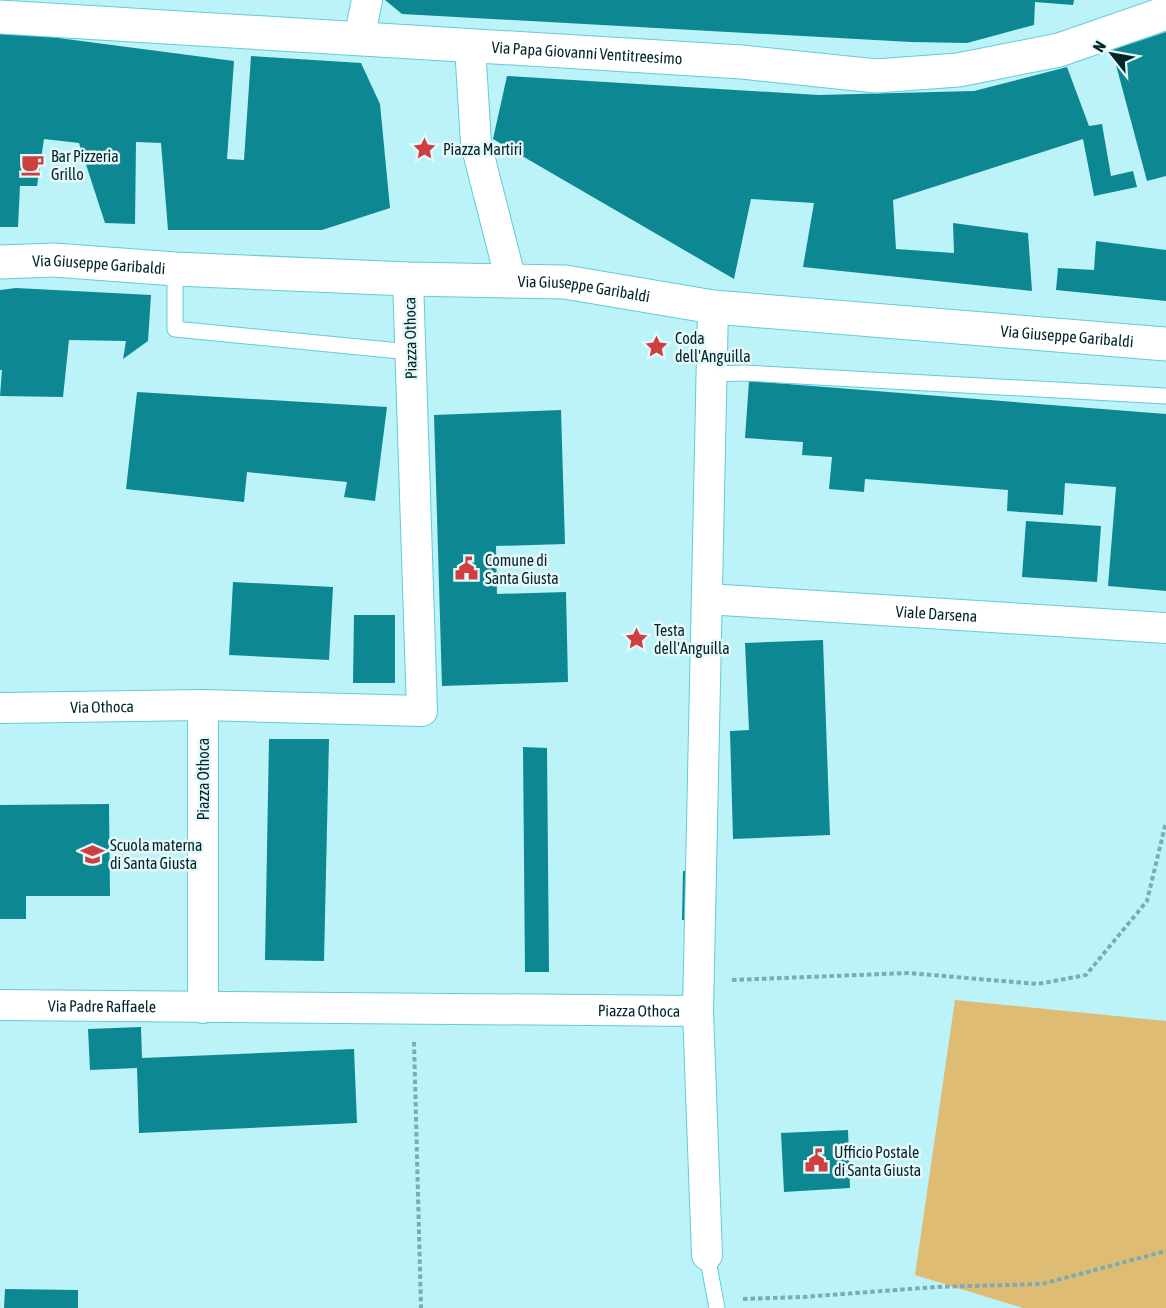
<svg xmlns="http://www.w3.org/2000/svg" width="1166" height="1308" font-family="'Asap Condensed',sans-serif">
<rect width="100%" height="100%" fill="#bbf3f9"/>
<!-- green -->
<path fill="#dfbc73" d="M955,1000l211,21v287h-143l-108,-33z"/>
<!-- building -->
<g fill="#0d8893">
<path d="M385,0h689l-1,5 -38,-3 -1,23 -67,18 -56,-1 -509,-28z"/>
<path d="M1166,32v144l-19,5 -35,-131z"/>
<path d="M0,34h28l206,27 -7,98 17,1 7,-104 110,7 19,41 10,104 -68,22h-154l-7,-87 -25,-1 -1,82 -30,-1 -26,-80 -35,-4 -7,47h-17l-2,41h-18z"/>
<path d="M1067,67l22,59 13,-2 9,52 22,-5 4,16 -43,9 -11,-57 -190,61 3,49 58,4 -1,-30 75,10 4,58 -229,-24 11,-64 -63,-4 -17,80 -241,-140 14,-63 312,19 155,-4z"/>
<path d="M1096,241l70,9v51l-110,-11 2,-22 36,2z"/>
<path d="M16,288l135,7 -3,46 -25,18 3,-18 -57,-1 -6,57 -63,-1 2,-26h-2v-80z"/>
<path d="M749,381l417,33v177l-58,-5 8,-99 -51,-4 -2,32 -56,-4 1,-21 -143,-11 -1,13 -35,-3 3,-32 -30,-2 1,-13 -58,-4z"/>
<path d="M137,392l250,15 -12,94 -31,-4 3,-15 -100,-10 -3,30 -118,-13z"/>
<path d="M561,410l4,134 -69,2 1,48 69,-2 2,90 -126,4 -8,-271z"/>
<path d="M1026,521l75,5 -4,56 -75,-5z"/>
<path d="M233,582l100,5 -4,73 -100,-5z"/>
<path d="M354,615h41v68h-42z"/>
<path d="M823,640l7,195 -97,4 -3,-108 19,-1 -4,-87z"/>
<path d="M269,739h60l-5,222 -59,-1z"/>
<path d="M523,747l24,1 2,224h-24z"/>
<path d="M109,804l1,92h-84v23h-26v-114z"/>
<path d="M683,871l17,1 -2,49 -16,-1z"/>
<path d="M141,1027l1,31 212,-9 3,74 -218,10 -2,-65 -47,2 -2,-41z"/>
<path d="M848,1130l2,58 -66,4 -3,-59z"/>
<path d="M5,1289l73,1v18h-74z"/>
</g>
<g fill="none" stroke-linecap="round" stroke-linejoin="round">
<defs>
<g id="lane">
<path d="M175,269v60l235,23"/>
<path d="M711,374l34,-1 421,23"/>
<path d="M707,1255l10,53"/>
</g>
<g id="street">
<path d="M359,39l8,-39"/>
<path d="M470,46l6,98 35,137"/>
<path id="s1" d="M707,599l459,29"/>
<path id="s2" d="M0,708l203,-3"/>
<path id="s3" d="M0,1005l698,6"/>
<path d="M203,1008v-303l219,6 -14,-432"/>
<path d="M707,1255l-9,-244 15,-704"/>
</g>
<g id="secondary">
<path id="s4" d="M0,17l742,45 134,14 82,-6 101,-20 107,-37"/>
<path id="s5" d="M0,262l54,-2 121,9 233,10 157,3 148,25 453,37"/>
</g>
</defs>
<!-- lane casing -->
<use href="#lane" stroke="#65cbd6" stroke-width="17"/>
<!-- street casing -->
<use href="#street" stroke="#65cbd6" stroke-width="32"/>
<!-- secondary casing -->
<use href="#secondary" stroke="#65cbd6" stroke-width="35"/>
<!-- path -->
<g stroke="#7cacb1" stroke-width="4" stroke-dasharray="4.5 3" stroke-linecap="butt">
<path d="M732,980l176,-7 130,11 48,-9 61,-74 19,-79"/>
<path d="M414,1042l7,266"/>
<path d="M743,1299l60,-2 133,-10 106,-3 124,-33"/>
</g>
<!-- lane -->
<use href="#lane" stroke="#fff" stroke-width="15"/>
<!-- street -->
<use href="#street" stroke="#fff" stroke-width="30"/>
<!-- secondary -->
<use href="#secondary" stroke="#fff" stroke-width="33"/>
</g>
<!-- icons -->
<defs>
<symbol id="sight-bare" viewBox="-9 -9 18 18"><path d="M0-6L1.8-2.2L6-1.7L2.9 1.2L3.7 5.4L0 3.3L-3.7 5.4L-2.9 1.2L-6-1.7L-1.8-2.2Z" fill="#ce3f3f" stroke="#e6f8fa" stroke-width="2.5" paint-order="stroke"/></symbol>
<symbol id="cafe-bare" viewBox="-9 -9 18 18"><path d="M-5.5-4.5H6V0H3Q3 3.5 0 3.5H-2.5Q-5.5 3.5-5.5 0ZM3-3.2v2h1.7v-2ZM-6 4.5H4V6H-6Z" fill="#ce3f3f" stroke="#e6f8fa" stroke-width="2.5" paint-order="stroke"/></symbol>
<symbol id="civic-bare" viewBox="-9 -9 18 18"><path d="M-.6-6.5H3V-4.5H.6V-3L4-1V1h2V6H-6V1h2V-1L-.6-3ZM-1.2 2.5V6h2.4V2.5Z" fill="#ce3f3f" stroke="#e6f8fa" stroke-width="2.5" paint-order="stroke"/></symbol>
<symbol id="school-bare" viewBox="-9 -9 18 18"><path d="M0-5L7-2L0 1L-7-2ZM-4 1L0 2.5L4 1V4Q0 6-4 4Z" fill="#ce3f3f" stroke="#e6f8fa" stroke-width="2.5" paint-order="stroke"/></symbol>
</defs>
<g fill-rule="evenodd">
<use href="#sight-bare" x="408" y="132" width="33" height="33"/>
<use href="#cafe-bare" x="16" y="148" width="33" height="33"/>
<use href="#sight-bare" x="640" y="330" width="33" height="33"/>
<use href="#civic-bare" x="450" y="552" width="33" height="33"/>
<use href="#sight-bare" x="620" y="622" width="33" height="33"/>
<use href="#school-bare" x="76" y="838" width="33" height="33"/>
<use href="#civic-bare" x="800" y="1144" width="33" height="33"/>
</g>
<g text-anchor="middle" dominant-baseline="central" stroke-width="5" stroke-linejoin="round" paint-order="stroke">
<!-- street labels -->
<g font-size="16" fill="#04262a" stroke="#e6f8fa">
<text stroke="none"><textPath href="#s4" startOffset="588">Via Papa Giovanni Ventitreesimo</textPath></text>
<text stroke="none"><textPath href="#s5" startOffset="99">Via Giuseppe Garibaldi</textPath></text>
<text stroke="none"><textPath href="#s5" startOffset="585">Via Giuseppe Garibaldi</textPath></text>
<text stroke="none"><textPath href="#s5" startOffset="1071">Via Giuseppe Garibaldi</textPath></text>
<text transform="translate(410 338) rotate(-91)">Piazza Othoca</text>
<text stroke="none"><textPath href="#s1" startOffset="230">Viale Darsena</textPath></text>
<text stroke="none"><textPath href="#s2" startOffset="102">Via Othoca</textPath></text>
<text transform="translate(203 779) rotate(-90)">Piazza Othoca</text>
<text stroke="none"><textPath href="#s3" startOffset="102">Via Padre Raffaele</textPath></text>
<text stroke="none"><textPath href="#s3" startOffset="639">Piazza Othoca</textPath></text>
</g>
<!-- poi labels -->
<g font-size="16" fill="#04262a" stroke="#e6f8fa" text-anchor="start">
<text x="443" y="149">Piazza Martiri</text>
<text x="51" y="156">Bar Pizzeria<tspan x="51" dy="18">Grillo</tspan></text>
<text x="675" y="338">Coda<tspan x="675" dy="18">dell'Anguilla</tspan></text>
<text x="485" y="560">Comune di<tspan x="485" dy="18">Santa Giusta</tspan></text>
<text x="654" y="630">Testa<tspan x="654" dy="18">dell'Anguilla</tspan></text>
<text x="110" y="845">Scuola materna<tspan x="110" dy="18">di Santa Giusta</tspan></text>
<text x="834" y="1152">Ufficio Postale<tspan x="834" dy="18">di Santa Giusta</tspan></text>
</g>
</g>
<!-- north arrow -->
<g transform="translate(1112 54) rotate(301)" stroke="#e6f8fa" stroke-width="4.5" paint-order="stroke">
<path d="M0-4.5L10 22L0 15L-10 22Z" fill="#04262a"/>
<text y="-9" font-size="16" font-weight="bold" text-anchor="middle" fill="#04262a">N</text>
</g>
</svg>
